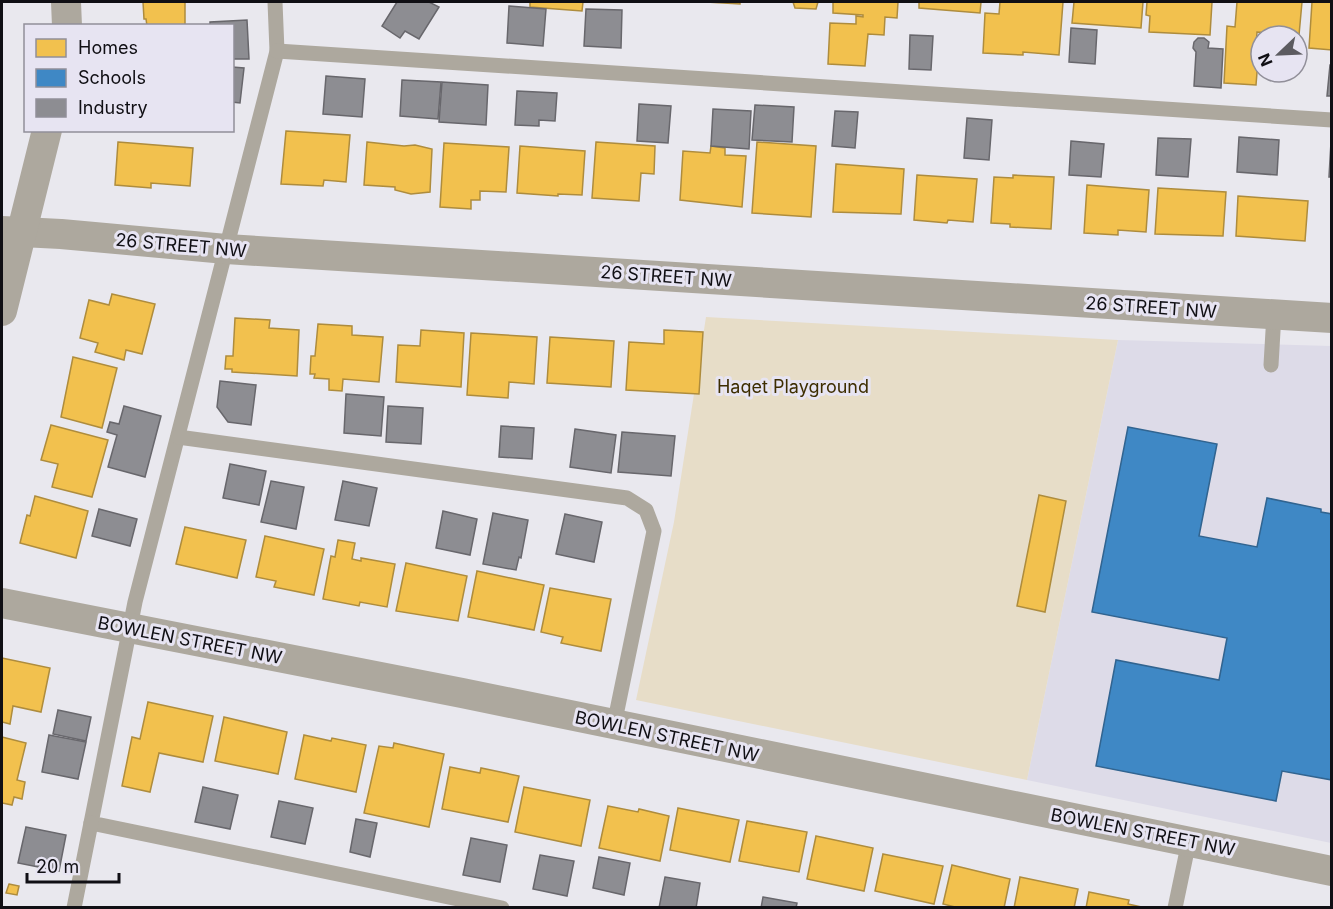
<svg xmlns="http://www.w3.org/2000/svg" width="1333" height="909" font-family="Inter,sans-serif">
<rect width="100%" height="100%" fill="#e9e8ee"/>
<!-- built -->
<path fill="#dddbe8" d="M1118,340l213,6v497l-304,-63z"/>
<!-- green -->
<path fill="#e7ddc8" d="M706,317l412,23 -91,440 -391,-80 38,-178z"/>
<!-- homes -->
<g fill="#f2c14e" stroke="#ae8c3d" stroke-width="1.5">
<path d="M143,2h42v24h-38l-1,-7h-2z"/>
<path d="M530,2h53l-1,9 -52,-4z"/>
<path d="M706,2h34v2z"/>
<path d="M793,2h25l-2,7 -21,-1z"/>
<path d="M833,2h65l-1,16 -12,-1 -1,18 -16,-1 -3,32 -37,-2 2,-41 26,1v-8l7,1v-2l-30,-2z"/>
<path d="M919,2h62l-1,11 -61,-5z"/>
<path d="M1000,2h63l-4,53 -36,-3v3l-40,-2 2,-40 14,1z"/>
<path d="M1074,2h69l-2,26 -69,-5z"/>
<path d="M1147,2h65l-2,33 -61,-3 1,-16 -4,-1z"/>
<path d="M1237,2h65l-3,33 -42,-3 -1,14 3,1 -3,38 -32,-2 3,-57 8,1z"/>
<path d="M1312,2h20v48l-23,-2z"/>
<path d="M286,131l64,4 -4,47 -22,-2 -1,6 -42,-2z"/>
<path d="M118,142l75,6 -3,38 -39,-3v5l-36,-3z"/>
<path d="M367,142l37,4 11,-1 17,4 -2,43 -19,2 -16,-4v-3l-31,-2z"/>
<path d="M596,142l59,4 -1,28 -13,-1 -2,28 -47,-3z"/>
<path d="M757,142l59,4 -5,71 -59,-4z"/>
<path d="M444,143l65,4 -3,45 -26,-1v9h-9v9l-31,-2z"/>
<path d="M520,146l65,5 -3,44 -24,-1v2l-41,-3z"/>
<path d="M711,146l14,2v7l21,1 -4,51 -62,-7 3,-49 27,2z"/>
<path d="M836,164l68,5 -3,45 -68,-2z"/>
<path d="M917,175l60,4 -4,43 -25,-2 -1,3 -33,-3z"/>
<path d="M1013,175l41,2 -3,52 -41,-2v-3l-19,-1 3,-46 19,1z"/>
<path d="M1087,185l62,5 -3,42 -28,-2v5l-34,-2z"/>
<path d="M1158,188l68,4 -3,44 -68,-2z"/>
<path d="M1238,196l70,5 -3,40 -69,-5z"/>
<path d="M112,294l43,10 -13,50 -16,-4 -2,10 -29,-8 3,-9 -18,-5 9,-38 20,5z"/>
<path d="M235,318l35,2 -1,8 30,2 -2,46 -65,-4v-3h-7l1,-13h7z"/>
<path d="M318,324l34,2v9l31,2 -4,45 -36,-3 -1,12 -13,-1v-11l-15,-1 1,-4h-5l1,-18h4z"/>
<path d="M421,330l43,3 -3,54 -65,-5 2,-37 22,1z"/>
<path d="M664,330l39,2 -4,62 -73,-4 3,-48 35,2z"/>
<path d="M471,333l66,4 -3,47 -25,-2 -1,16 -41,-3z"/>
<path d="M550,337l64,4 -3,46 -64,-4z"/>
<path d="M73,357l44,11 -15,60 -41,-11z"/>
<path d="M51,425l57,15 -16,57 -40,-10 6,-23 -17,-4z"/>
<path d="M1039,495l27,6 -21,111 -28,-6z"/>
<path d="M35,496l53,15 -12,47 -56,-15 7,-28 3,1z"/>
<path d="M185,527l61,13 -9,38 -61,-14z"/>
<path d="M265,536l59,13 -10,46 -40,-8 2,-6 -20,-4z"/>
<path d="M338,540l17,3 -3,16 9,2v-3l34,6 -8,43 -27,-5 -1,4 -36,-7 8,-43 4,1z"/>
<path d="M406,563l61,13 -9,45 -62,-10z"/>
<path d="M477,571l67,14 -10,45 -66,-13z"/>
<path d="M550,588l61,11 -10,52 -40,-8 2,-6 -22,-5z"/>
<path d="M2,658l48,10 -9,44 -28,-6 -3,18 -8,-2z"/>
<path d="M148,702l65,14 -10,46 -44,-9 -9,39 -28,-6 10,-49 8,2z"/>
<path d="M224,717l63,15 -9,42 -63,-13z"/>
<path d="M304,735l27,6 1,-3 34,7 -10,47 -61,-13z"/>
<path d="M2,737l24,6 -9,37 8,2 -3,17 -8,-2 -2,8 -10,-2z"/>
<path d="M394,743l50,11 -15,73 -65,-14 15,-67 14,2z"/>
<path d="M450,767l30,6 1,-5 38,8 -11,46 -66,-13z"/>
<path d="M524,787l66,13 -9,46 -66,-14z"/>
<path d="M608,806l30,6 1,-3 30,7 -9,45 -61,-13z"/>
<path d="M678,808l61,12 -9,42 -60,-12z"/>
<path d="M747,821l60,11 -8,40 -60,-11z"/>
<path d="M816,836l57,12 -9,43 -57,-12z"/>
<path d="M883,854l60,12 -9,38 -59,-13z"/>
<path d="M952,865l58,14 -6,29h-45l-16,-4z"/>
<path d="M1020,877l58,12 -4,19h-60z"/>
<path d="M9,884l10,2 -2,9 -11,-2z"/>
<path d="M1089,892l40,8 -1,4 18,4h-60z"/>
</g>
<!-- schools -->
<path fill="#3f88c5" stroke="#316490" stroke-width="1.5" d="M1128,427l89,17 -18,92 58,11 10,-49 54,11v3l11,2v266l-50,-9 -6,30 -180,-35 20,-106 103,20 8,-42 -135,-26z"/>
<!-- industry -->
<g fill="#8d8d92" stroke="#68676c" stroke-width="1.5">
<path d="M397,2h32l10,5 -20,32 -14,-8 -5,7 -18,-12z"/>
<path d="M509,6l37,3 -3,37 -36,-3z"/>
<path d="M586,9l36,1 -1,38 -37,-2z"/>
<path d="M247,20l2,39h-17v-33h-22v-4z"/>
<path d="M1071,28l26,2 -2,34 -26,-2z"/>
<path d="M910,35l23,1 -2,34 -22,-1z"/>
<path d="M1198,38h6l5,4 -1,6 15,1 -2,39 -27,-2 2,-34 -3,-4 1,-6z"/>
<path d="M1330,65h2v31h-5z"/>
<path d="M232,67l12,1 -4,35 -8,-1z"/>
<path d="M326,76l39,3 -3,38 -39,-3z"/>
<path d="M402,80l39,2 -3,37 -38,-3z"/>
<path d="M442,82l46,3 -2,40 -47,-3z"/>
<path d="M517,91l40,2 -2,28 -16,-1v6l-24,-1z"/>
<path d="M639,104l32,2 -3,37 -31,-2z"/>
<path d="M755,105l39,2 -2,35 -40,-2z"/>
<path d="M713,109l38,2 -2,38 -38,-3z"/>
<path d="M835,111l23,1 -3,36 -23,-2z"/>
<path d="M967,118l25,2 -3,40 -25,-2z"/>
<path d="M1239,137l40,3 -2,35 -40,-3z"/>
<path d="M1158,138l33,1 -3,38 -32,-2z"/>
<path d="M1071,141l33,3 -3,33 -32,-2z"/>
<path d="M1331,142h1v35h-3z"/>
<path d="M220,381l36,4 -5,40 -23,-3 -11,-15z"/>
<path d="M346,394l38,3 -3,39 -37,-3z"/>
<path d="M124,406l37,10 -16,61 -37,-10 9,-32 -10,-3 3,-10 9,2z"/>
<path d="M388,406l35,2 -2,36 -35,-2z"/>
<path d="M501,426l33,2 -2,31 -33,-2z"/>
<path d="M575,429l41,6 -5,38 -41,-6z"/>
<path d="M622,432l53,4 -4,40 -53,-4z"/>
<path d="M230,464l36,7 -7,34 -36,-7z"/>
<path d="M271,481l33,6 -8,42 -35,-7z"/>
<path d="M343,481l34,7 -8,38 -34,-6z"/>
<path d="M99,509l38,10 -7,27 -38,-10z"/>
<path d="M443,511l34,8 -7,36 -34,-7z"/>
<path d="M493,513l35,7 -7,38 -2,-1 -3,13 -33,-6z"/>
<path d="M565,514l37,8 -8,40 -38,-8z"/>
<path d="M58,710l33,7 -5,24 -33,-7z"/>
<path d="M49,735l37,7 -8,37 -36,-7z"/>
<path d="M203,787l35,8 -8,34 -35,-7z"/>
<path d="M279,801l34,7 -8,36 -34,-7z"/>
<path d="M356,819l21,4 -7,34 -20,-5z"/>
<path d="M26,827l40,8 -7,36 -41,-8z"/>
<path d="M471,838l36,7 -7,37 -37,-7z"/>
<path d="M540,855l34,6 -7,35 -34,-7z"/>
<path d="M599,857l31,6 -6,32 -31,-7z"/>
<path d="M665,877l35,6 -4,25h-37z"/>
<path d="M763,897l34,6 -1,5h-35z"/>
</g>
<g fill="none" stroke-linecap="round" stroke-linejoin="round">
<!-- lane -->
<g stroke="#ada89e" stroke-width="15">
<path d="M275,2l2,49 -142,551 -44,221 411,85"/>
<path d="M277,51l1055,69"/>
<path d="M1271,365l3,-51"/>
<path d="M178,437l449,61 19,12 8,21 -40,194"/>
<path d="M74,908l17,-85"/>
<path d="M1175,908l14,-67"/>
</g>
<!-- street -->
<g stroke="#ada89e" stroke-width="30">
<path d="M66,2l1,24"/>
<path d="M2,231l59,3 165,15 1106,69"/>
<path d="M2,311l45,-181"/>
<path d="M2,603l460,90 870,178"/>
</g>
</g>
<g text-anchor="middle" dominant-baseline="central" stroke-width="6" stroke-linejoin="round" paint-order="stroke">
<!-- street labels -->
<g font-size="18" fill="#100f14" stroke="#e7e4f2">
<text transform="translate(181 245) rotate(5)">26 STREET NW</text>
<text transform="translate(666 276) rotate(4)">26 STREET NW</text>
<text transform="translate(1151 307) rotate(4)">26 STREET NW</text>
<text transform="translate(190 640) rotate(11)">BOWLEN STREET NW</text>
<text transform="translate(667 736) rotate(12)">BOWLEN STREET NW</text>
<text transform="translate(1143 832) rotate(11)">BOWLEN STREET NW</text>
</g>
<!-- park labels -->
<g font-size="18" fill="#3d2d00" stroke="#e7e4f2">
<text x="793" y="386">Haqet Playground</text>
</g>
</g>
<!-- border -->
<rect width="1333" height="909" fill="none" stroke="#100f14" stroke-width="6"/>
<!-- legend -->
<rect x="24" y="24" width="210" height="108" fill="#e7e4f2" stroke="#918f99" stroke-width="1.5"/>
<rect x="36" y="39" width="30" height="18" fill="#f2c14e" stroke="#918f99" stroke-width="1.5"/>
<text x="78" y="54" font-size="18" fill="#100f14">Homes</text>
<rect x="36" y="69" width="30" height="18" fill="#3f88c5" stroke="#918f99" stroke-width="1.5"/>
<text x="78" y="84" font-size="18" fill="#100f14">Schools</text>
<rect x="36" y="99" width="30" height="18" fill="#8d8d92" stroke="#918f99" stroke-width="1.5"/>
<text x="78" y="114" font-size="18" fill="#100f14">Industry</text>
<!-- north arrow -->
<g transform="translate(1279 54) rotate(247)"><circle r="28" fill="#e7e4f2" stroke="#918f99" stroke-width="1.5"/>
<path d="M0-4.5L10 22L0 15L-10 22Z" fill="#5c5b60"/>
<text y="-9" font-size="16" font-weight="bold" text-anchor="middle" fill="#100f14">N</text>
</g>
<!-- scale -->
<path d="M27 873v9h92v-9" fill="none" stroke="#100f14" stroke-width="3"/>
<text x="36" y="873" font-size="18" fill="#100f14" stroke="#e7e4f2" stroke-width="4.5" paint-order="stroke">20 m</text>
</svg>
